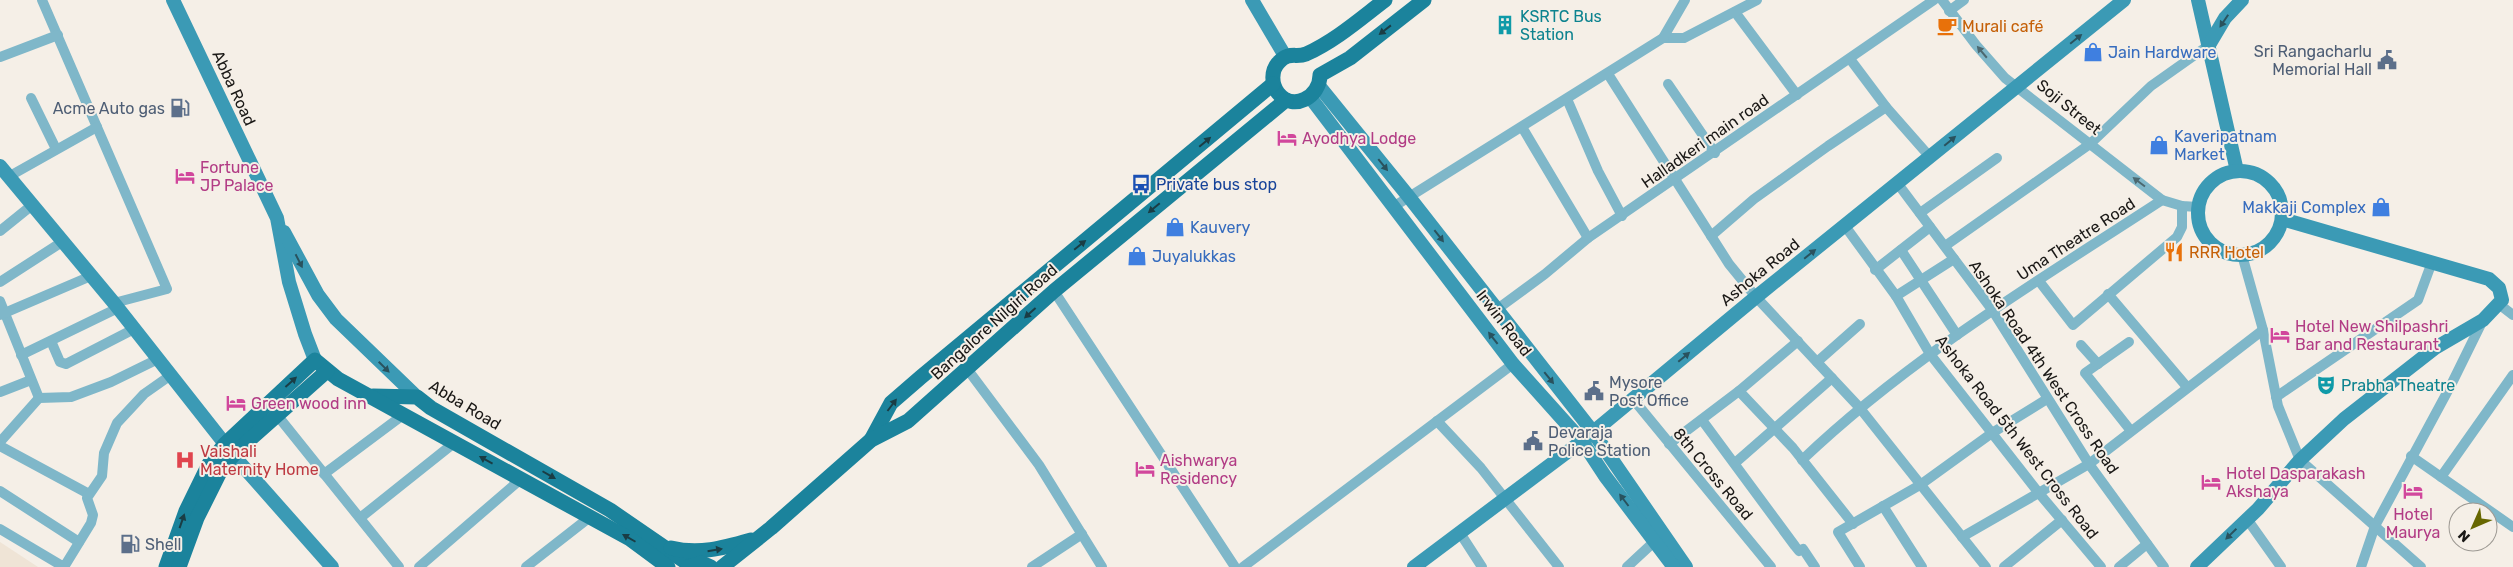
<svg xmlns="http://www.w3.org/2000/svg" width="2513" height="567" font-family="Rubik,sans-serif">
<rect width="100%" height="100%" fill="#f5efe7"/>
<!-- built -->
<path fill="#efe4d6" d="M0,542l38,25h-38z"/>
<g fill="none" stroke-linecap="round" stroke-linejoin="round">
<!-- street -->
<g stroke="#7fb7c9" stroke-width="10">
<path d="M42,0l125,289 -53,14"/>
<path d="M1942,0l34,45 29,33 157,122 20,6 16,1"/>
<path d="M1949,11l15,-11"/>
<path d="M1735,12l62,83"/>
<path d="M1663,38h21l73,-38"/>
<path d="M0,57l58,-22"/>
<path d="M1850,59l36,48 44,50"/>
<path d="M1608,74l121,190 27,33 103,110 127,160"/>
<path d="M1668,84l47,69"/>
<path d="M31,98l25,51"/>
<path d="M1567,99l31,72 24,45"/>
<path d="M1522,127l66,111"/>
<path d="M8,177l89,-50"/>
<path d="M1898,184l95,127 96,153 75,103"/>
<path d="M1393,207l270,-169 22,-38"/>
<path d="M1920,213l77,-55"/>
<path d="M1845,226l51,70 34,58 108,138 63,75"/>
<path d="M0,231l31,-25"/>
<path d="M1711,236l43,-37 74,-53 58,-39"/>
<path d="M1945,246l145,-102 61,-58 58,-41"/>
<path d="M1901,250l56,85"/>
<path d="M2242,255l21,75 15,76 22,54 121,107"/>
<path d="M1875,270l55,-43"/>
<path d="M2039,281l34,44 104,-88 5,-10v-21"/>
<path d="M0,282l62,-40"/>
<path d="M1054,291l181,276"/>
<path d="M2108,294l79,93"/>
<path d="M1896,296l58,-37"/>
<path d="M0,301l39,97"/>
<path d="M2500,305l13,10"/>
<path d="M1496,310l49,-36 43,-36 346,-238"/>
<path d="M0,315l91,-39"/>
<path d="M51,341l9,21 6,2 68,-35"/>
<path d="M1798,341l-59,50 54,57 60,76"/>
<path d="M2129,342l-44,31 46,58"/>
<path d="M2081,345l17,19"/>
<path d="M21,355l97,-47"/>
<path d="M1817,362l43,-38"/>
<path d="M968,370l71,95 63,102"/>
<path d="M0,392l31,-12"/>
<path d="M2276,397l142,-97 14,-38"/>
<path d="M1633,399l138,168"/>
<path d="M277,415l122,152"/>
<path d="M1702,420l93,126 4,5 4,-2 12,18"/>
<path d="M1437,421l44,47 78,99"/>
<path d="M0,442l39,-44 32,-1 40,-15 47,-23"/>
<path d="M1669,444l70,-53"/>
<path d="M0,446l89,48"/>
<path d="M2411,456l102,71"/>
<path d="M1802,460c108,-103 236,-179 360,-260"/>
<path d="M1735,463l97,-85"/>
<path d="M324,474l79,-59"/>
<path d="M2441,477l72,-102"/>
<path d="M0,491l79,51"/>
<path d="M1883,506l39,61"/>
<path d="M360,518l94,-75"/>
<path d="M2247,519l34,48"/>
<path d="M0,529l64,38 27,-44 2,-8 -6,-17 15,-22 2,-23 13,-30 27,-29 27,-19"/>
<path d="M1460,533l22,34"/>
<path d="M1962,537l127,-73 174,-134"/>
<path d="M419,567l102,-88"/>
<path d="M526,567l64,-50"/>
<path d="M1032,567l50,-33"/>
<path d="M1243,567l270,-203"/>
<path d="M1627,567l28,-26"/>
<path d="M1860,567l-22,-35 82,-47 72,-52 55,-34"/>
<path d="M2004,567l58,-47"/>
<path d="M2119,567l28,-23"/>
<path d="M2361,567l14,-41 76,-141 32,-65"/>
</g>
<!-- secondary -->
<g stroke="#3b9ab5" stroke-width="14">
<path d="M173,0l104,218 12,64 16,52 10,26"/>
<path d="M1252,0l33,56"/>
<path d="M2198,0l39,171"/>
<path d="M2209,45l16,-27 17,-18"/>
<path d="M1319,86l90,111 184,235 93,135"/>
<path d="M1310,97l203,267 69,77 23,35 68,90"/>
<path d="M0,166l114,137 111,141"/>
<circle cx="2240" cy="213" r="42"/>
<path d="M284,232l34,63 18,24 81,78"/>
<path d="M233,455l99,112"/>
<path d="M1414,567l172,-129 170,-141 368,-297"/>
<path d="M2197,567l61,-58 42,-49 44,-41 91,-71 48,-28 19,-20 -3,-12 -10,-9 -207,-60"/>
</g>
<!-- primary -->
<g stroke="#1b839c" stroke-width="15">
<path d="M1385,0c-25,19 -50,41 -79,54 -10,4 -17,-3 -27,8 -8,8 -8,22 -1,31 15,19 42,4 42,-18l30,-17 74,-58"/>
<path d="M373,396l44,1 14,11 179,102 80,55"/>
<path d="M871,440l20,-37 30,-26 352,-293"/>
<path d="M671,548c28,7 52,0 80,-8"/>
<path d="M166,567l20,-56 23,-47 16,-20 90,-84 23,19 292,160 38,28"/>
<path d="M179,567l18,-49 25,-50 16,-18 89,-79"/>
<path d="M688,567l14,-4 9,4"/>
<path d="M722,567l49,-39 100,-88 37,-19 146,-130 232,-191"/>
</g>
</g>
<!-- one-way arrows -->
<defs><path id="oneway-solid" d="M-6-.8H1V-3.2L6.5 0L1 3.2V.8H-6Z" transform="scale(1.25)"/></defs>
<g fill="#29525e">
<use href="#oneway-solid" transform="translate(2224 21) rotate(124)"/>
<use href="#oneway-solid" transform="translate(2076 39) rotate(-39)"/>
<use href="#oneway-solid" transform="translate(1950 141) rotate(-40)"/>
<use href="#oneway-solid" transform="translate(1383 165) rotate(51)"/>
<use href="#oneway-solid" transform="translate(1439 236) rotate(52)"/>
<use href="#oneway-solid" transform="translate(1810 254) rotate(-39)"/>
<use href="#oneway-solid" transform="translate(299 261) rotate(63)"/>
<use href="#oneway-solid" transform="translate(1493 338) rotate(-128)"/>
<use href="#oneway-solid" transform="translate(1684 357) rotate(-40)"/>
<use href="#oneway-solid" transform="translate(384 367) rotate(45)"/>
<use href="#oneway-solid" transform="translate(1549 378) rotate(51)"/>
<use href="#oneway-solid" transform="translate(1624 500) rotate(-127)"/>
<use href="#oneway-solid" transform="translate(2231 534) rotate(136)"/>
</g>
<g fill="#1a3d45">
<use href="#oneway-solid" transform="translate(1385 30) rotate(142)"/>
<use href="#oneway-solid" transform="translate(1205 142) rotate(-40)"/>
<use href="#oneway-solid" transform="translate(1154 208) rotate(140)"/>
<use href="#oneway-solid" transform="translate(1080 245) rotate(-39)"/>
<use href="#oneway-solid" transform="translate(1030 313) rotate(138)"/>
<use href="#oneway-solid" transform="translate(291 382) rotate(-42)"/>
<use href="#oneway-solid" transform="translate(892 405) rotate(-53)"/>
<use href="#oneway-solid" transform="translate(486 460) rotate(-151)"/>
<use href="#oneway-solid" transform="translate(549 475) rotate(30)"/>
<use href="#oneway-solid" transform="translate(182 521) rotate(-71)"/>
<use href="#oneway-solid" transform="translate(629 538) rotate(-150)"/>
<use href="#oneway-solid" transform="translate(715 550) rotate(-9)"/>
</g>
<g fill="#4c6870">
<use href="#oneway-solid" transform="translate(1982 52) rotate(-130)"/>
<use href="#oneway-solid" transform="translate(2139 182) rotate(-143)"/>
</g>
<!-- icons -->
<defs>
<symbol id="building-bare" viewBox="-9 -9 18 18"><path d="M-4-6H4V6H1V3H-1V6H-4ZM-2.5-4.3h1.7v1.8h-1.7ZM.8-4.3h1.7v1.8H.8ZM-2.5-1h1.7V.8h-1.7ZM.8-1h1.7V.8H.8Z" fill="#0f9aa8" stroke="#f5efe7" stroke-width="2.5" paint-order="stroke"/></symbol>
<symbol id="cafe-bare" viewBox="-9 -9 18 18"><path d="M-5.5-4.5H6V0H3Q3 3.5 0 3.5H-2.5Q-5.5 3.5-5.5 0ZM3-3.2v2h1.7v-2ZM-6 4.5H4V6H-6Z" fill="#e8710a" stroke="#f5efe7" stroke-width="2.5" paint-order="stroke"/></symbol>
<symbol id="shop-bare" viewBox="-9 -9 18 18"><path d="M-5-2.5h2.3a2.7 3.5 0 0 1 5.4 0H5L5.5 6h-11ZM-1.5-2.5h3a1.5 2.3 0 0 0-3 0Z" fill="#3f7fe0" stroke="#f5efe7" stroke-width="2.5" paint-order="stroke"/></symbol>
<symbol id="civic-bare" viewBox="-9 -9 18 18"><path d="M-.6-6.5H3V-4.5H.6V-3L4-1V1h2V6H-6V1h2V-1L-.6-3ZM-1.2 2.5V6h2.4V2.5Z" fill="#5c6f8a" stroke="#f5efe7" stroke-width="2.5" paint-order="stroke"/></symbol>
<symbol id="fuel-bare" viewBox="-9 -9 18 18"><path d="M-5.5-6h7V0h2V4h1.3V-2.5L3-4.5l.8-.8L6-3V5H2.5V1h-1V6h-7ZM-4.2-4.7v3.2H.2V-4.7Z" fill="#5c6f8a" stroke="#f5efe7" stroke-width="2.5" paint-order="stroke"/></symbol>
<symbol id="hotel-bare" viewBox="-9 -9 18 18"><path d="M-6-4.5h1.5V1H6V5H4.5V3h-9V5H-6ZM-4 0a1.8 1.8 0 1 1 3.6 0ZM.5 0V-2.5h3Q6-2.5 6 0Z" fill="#d1479c" stroke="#f5efe7" stroke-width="2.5" paint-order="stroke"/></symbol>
<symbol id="bus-bare" viewBox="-9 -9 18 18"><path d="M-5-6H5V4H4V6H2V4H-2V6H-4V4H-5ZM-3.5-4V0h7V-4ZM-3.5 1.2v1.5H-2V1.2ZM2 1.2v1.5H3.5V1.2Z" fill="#1a4fb4" stroke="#f5efe7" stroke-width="2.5" paint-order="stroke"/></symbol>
<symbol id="restaurant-bare" viewBox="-9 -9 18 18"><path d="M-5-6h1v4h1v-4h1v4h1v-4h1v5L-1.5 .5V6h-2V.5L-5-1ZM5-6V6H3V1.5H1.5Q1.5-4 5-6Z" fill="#e8710a" stroke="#f5efe7" stroke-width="2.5" paint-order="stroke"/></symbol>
<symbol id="theatre-bare" viewBox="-9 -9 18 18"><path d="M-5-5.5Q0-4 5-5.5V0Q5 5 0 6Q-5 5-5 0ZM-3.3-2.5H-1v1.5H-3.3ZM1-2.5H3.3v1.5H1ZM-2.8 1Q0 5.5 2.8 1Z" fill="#0f9aa8" stroke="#f5efe7" stroke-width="2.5" paint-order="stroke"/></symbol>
<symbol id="hospital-bare" viewBox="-9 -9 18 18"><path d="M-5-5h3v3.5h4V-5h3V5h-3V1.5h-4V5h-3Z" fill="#e0444e" stroke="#f5efe7" stroke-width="2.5" paint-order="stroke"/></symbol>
</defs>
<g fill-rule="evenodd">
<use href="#building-bare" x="1491" y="11" width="28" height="28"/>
<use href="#cafe-bare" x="1933" y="12" width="28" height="28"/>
<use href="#shop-bare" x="2079" y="38" width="28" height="28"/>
<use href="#civic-bare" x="2373" y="46" width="28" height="28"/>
<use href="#fuel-bare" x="166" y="94" width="28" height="28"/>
<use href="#hotel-bare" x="1273" y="124" width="28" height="28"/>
<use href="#shop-bare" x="2145" y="131" width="28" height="28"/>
<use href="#hotel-bare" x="171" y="162" width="28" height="28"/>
<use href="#bus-bare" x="1127" y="170" width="28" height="28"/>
<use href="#shop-bare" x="2367" y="193" width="28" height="28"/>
<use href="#shop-bare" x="1161" y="213" width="28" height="28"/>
<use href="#restaurant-bare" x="2160" y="238" width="28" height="28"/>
<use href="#shop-bare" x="1123" y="242" width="28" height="28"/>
<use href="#hotel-bare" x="2266" y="321" width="28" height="28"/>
<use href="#theatre-bare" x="2312" y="371" width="28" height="28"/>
<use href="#civic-bare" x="1580" y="377" width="28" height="28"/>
<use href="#hotel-bare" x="222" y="389" width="28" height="28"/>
<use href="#civic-bare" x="1519" y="427" width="28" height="28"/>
<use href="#hospital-bare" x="171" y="446" width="28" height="28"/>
<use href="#hotel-bare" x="1131" y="455" width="28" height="28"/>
<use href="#hotel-bare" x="2197" y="468" width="28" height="28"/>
<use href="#hotel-bare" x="2399" y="477" width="28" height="28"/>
<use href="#fuel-bare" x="116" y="530" width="28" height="28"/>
</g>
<g text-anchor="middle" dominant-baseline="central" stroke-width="4" stroke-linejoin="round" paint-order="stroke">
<!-- culture labels -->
<g font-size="16" fill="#0d838f" stroke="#f5efe7" text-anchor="start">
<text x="1520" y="16">KSRTC Bus<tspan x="1520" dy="18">Station</tspan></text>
<text x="2341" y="385">Prabha Theatre</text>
</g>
<!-- food labels -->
<g font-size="16" fill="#c56008" stroke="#f5efe7" text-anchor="start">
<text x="1962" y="26">Murali café</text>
<text x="2189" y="252">RRR Hotel</text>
</g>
<!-- service labels -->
<g font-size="16" fill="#4e5e75" stroke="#f5efe7" text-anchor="start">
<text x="2372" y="51" text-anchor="end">Sri Rangacharlu<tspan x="2372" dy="18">Memorial Hall</tspan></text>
<text x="165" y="108" text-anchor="end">Acme Auto gas</text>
<text x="1609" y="382">Mysore<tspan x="1609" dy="18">Post Office</tspan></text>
<text x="1548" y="432">Devaraja<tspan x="1548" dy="18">Police Station</tspan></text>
<text x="145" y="544">Shell</text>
</g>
<!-- shop labels -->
<g font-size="16" fill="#366cbe" stroke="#f5efe7" text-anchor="start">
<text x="2108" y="52">Jain Hardware</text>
<text x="2174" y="136">Kaveripatnam<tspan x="2174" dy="18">Market</tspan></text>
<text x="2366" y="207" text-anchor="end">Makkaji Complex</text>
<text x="1190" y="227">Kauvery</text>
<text x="1152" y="256">Juyalukkas</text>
</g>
<!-- street labels -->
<g font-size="16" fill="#1a1816" stroke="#f5efe7">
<text transform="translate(234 88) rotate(65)">Abba Road</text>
<text transform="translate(2069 107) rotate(39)">Soji Street</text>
<text transform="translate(1705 141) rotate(-35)">Halladkeri main road</text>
<text transform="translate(2076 239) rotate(-33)">Uma Theatre Road</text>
<text transform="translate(1760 272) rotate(-39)">Ashoka Road</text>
<text transform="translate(994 322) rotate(-42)">Bangalore Nilgiri Road</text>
<text transform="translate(1504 323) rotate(52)">Irwin Road</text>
<text transform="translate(2044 367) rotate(56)">Ashoka Road 4th West Cross Road</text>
<text transform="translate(465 405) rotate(31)">Abba Road</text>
<text transform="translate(2017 437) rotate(52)">Ashoka Road 5th West Cross Road</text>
<text transform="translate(1713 474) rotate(50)">8th Cross Road</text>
</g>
<!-- hotel labels -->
<g font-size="16" fill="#b23c85" stroke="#f5efe7" text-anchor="start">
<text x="1302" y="138">Ayodhya Lodge</text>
<text x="200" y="167">Fortune<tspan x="200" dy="18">JP Palace</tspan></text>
<text x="2295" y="326">Hotel New Shilpashri<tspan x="2295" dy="18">Bar and Restaurant</tspan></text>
<text x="251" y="403">Green wood inn</text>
<text x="1160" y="460">Aishwarya<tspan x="1160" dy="18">Residency</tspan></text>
<text x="2226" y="473">Hotel Dasparakash<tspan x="2226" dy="18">Akshaya</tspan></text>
<text x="2413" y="514" text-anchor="middle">Hotel<tspan x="2413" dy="18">Maurya</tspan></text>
</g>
<!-- transit labels -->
<g font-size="16" fill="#164399" stroke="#f5efe7" text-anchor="start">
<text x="1156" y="184">Private bus stop</text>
</g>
<!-- health labels -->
<g font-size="16" fill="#be3a42" stroke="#f5efe7" text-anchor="start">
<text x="200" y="451">Vaishali<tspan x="200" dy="18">Maternity Home</tspan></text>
</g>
</g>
<!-- north arrow -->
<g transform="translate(2473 527) rotate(225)"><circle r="24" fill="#f5efe7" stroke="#9d9993"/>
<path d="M0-4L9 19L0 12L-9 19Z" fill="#676700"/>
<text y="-8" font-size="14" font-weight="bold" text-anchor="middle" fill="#1a1816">N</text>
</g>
</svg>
